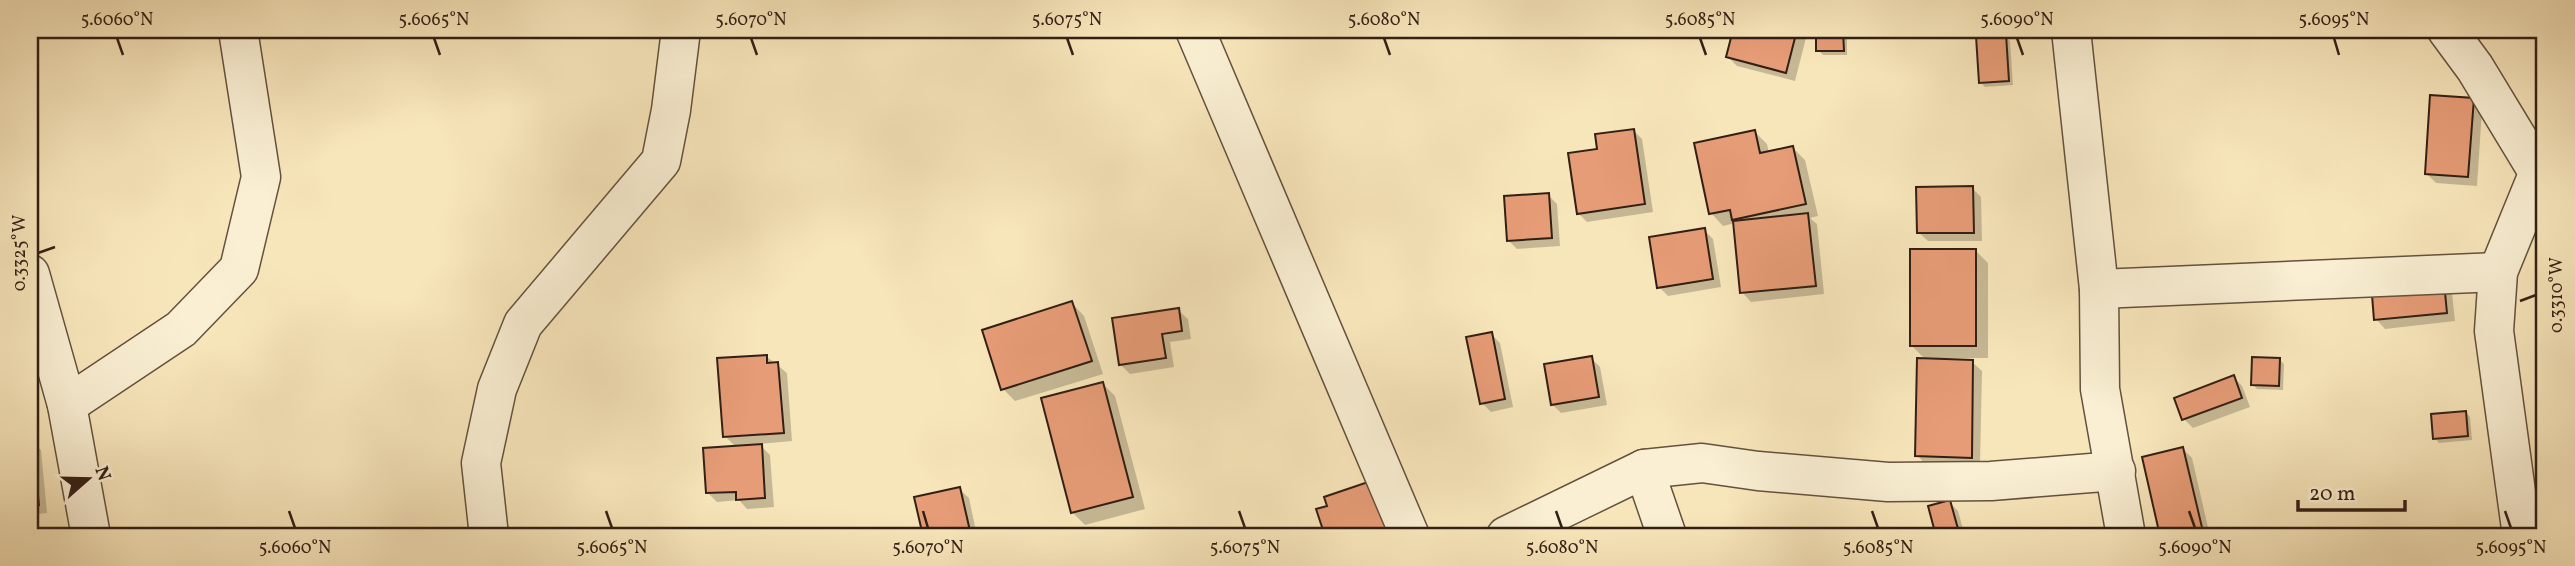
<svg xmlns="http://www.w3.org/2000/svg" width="2575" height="566" font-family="Vollkorn,serif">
<rect width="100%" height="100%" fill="#f8e6bb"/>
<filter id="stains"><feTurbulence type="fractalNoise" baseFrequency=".00286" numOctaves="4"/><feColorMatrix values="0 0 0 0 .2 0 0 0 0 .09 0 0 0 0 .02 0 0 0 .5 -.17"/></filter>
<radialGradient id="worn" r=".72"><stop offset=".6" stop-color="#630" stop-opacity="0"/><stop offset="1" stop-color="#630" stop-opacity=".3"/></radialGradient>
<!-- shadow -->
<g fill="#0003">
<path d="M1735,30h73l-13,51 -58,-15 -9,-9z"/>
<path d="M1818,30h29v25h-24l-5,-5z"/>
<path d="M2005,36l5,5 3,44 -28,2 -4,-4z"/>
<path d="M2473,100l9,9 -5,77 -41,-3 -9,-9z"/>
<path d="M1633,130l9,9 11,73 -66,10 -9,-9 21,-63z"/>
<path d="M1755,132l12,12 2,9 24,-5 12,12 13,56 -8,2 7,6 7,70 -73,8 -9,-10 -7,-69 -12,3 -12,-13z"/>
<path d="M1972,188l9,9 1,44h-54l-10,-9z"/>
<path d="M1548,195l9,9 3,42 -43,3 -9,-9z"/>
<path d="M1704,230l9,9 8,48 -53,9 -9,-9z"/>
<path d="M1976,251l12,12v95h-46v3l30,1 10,9 -2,95 -54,-1 -9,-10 10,-94 -16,-16z"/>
<path d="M2443,284l9,9 3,28 -70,8 -9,-10z"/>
<path d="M1072,303l12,13 19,58 -88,27 -12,-12z"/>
<path d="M1178,310l10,9 3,20 -21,3 4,25 -44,7 -9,-9z"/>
<path d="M1491,334l9,9 13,64 -22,5 -9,-9z"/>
<path d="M766,356l21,17 5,68 -33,3 11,11 4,52 -27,2 -8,-9 -22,2 -9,-9 28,-46 -11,-11z"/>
<path d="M1591,358l9,9 7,38 -46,8 -9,-9z"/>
<path d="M2279,359l5,5 -1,26 -26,-1 -5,-5z"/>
<path d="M2233,377l9,9 8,21 -57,21 -9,-9 -8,-20z"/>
<path d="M1103,384l12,12 30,113 -60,16 -12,-12z"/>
<path d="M2465,412l5,5 2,23 -33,3 -4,-5z"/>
<path d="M30,441l11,9 6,63 -17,2z"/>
<path d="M2183,449l9,9 18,78h-48l-18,-78z"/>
<path d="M959,489l10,9 8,38h-52l-9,-38z"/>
<path d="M1949,502l9,9 7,25h-27l-8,-29z"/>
</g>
<!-- building -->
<g fill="#e69c76" stroke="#321f15" stroke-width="2">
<path d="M1733,30h64l-11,43 -60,-16z"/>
<path d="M1816,30h27l1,21h-28z"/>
<path d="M2006,34l3,47 -30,2 -3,-47z"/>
<path d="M2430,95l44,3 -6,79 -43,-3z"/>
<path d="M1634,129l11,75 -68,10 -9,-61 29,-4 -2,-15z"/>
<path d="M1755,130l5,23 33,-7 13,58 -74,16 -2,-10 -21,4 -15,-71z"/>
<path d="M1973,186l1,47h-57l-1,-46z"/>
<path d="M1549,193l3,45 -45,3 -3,-45z"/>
<path d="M1808,213l8,73 -76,7 -7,-72z"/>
<path d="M1705,228l8,51 -56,9 -8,-51z"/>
<rect x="1910" y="249" width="66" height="97"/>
<path d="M2444,282l3,31 -73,7 -2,-25z"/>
<path d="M1072,301l20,60 -91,29 -19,-60z"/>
<path d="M1179,308l3,23 -20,3 4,24 -47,7 -7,-47z"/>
<path d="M1492,332l13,67 -25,5 -14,-67z"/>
<path d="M767,355v8l11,-1 6,71 -61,4 -6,-79z"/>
<path d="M1592,356l7,41 -48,8 -7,-41z"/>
<path d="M2252,357l28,1 -1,28 -28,-1z"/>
<path d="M1917,358l56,2 -1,98 -57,-2z"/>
<path d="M2234,375l8,23 -60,22 -8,-22z"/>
<path d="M1103,382l30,115 -62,16 -30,-115z"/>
<path d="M2466,411l2,25 -35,3 -2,-25z"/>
<path d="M32,439l7,66 -9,1v-66z"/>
<path d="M762,444l3,54 -29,2v-8l-30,1 -3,-45z"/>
<path d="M2183,447l21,89h-44l-18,-79z"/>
<path d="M1374,480l19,56h-68l-9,-27 11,-3 -3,-9z"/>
<path d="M960,487l10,44 -27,5h-20l-9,-39z"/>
<path d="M1950,500l10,36h-24l-8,-30z"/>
</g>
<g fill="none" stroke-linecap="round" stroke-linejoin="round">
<defs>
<g id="street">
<path d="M1195,30l215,506"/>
<path d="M2071,30l28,259 1,100 26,147"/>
<path d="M2447,30l28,38 63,104 7,1"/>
<path d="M30,274l37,131 24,131"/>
<path d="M2099,289l399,-17"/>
<path d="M67,405l114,-76 58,-60 22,-92 -23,-147"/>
<path d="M1644,469l23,67"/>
<path d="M489,536l-8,-73 16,-74 26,-65 138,-163 10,-51 10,-80"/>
<path d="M1506,536l138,-67 58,-6 56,8 130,11 103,-1 125,-10"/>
<path d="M2522,536l-28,-205 4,-59 47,-115"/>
</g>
</defs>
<!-- street casing -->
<use href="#street" stroke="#64513e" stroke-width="41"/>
<!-- street -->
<use href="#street" stroke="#faefd3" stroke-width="38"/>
</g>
<!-- ticks -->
<path fill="none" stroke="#321f15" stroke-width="2.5" d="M117,38l6,17M434,38l6,17M751,38l6,17M1067,38l6,17M1384,38l6,17M1700,38l6,17M2017,38l6,17M2334,38l5,17M38,253l17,-6M2520,301l16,-6M289,511l6,17M606,511l6,17M923,511l5,17M1239,511l6,17M1556,511l6,17M1872,511l6,17M2189,511l6,17M2505,511l6,17"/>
<!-- margin -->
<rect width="2575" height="566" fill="none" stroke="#f8e6bb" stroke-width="77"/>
<!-- north arrow -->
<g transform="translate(88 479) rotate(70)" stroke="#faefd3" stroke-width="5" paint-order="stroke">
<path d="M0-5L12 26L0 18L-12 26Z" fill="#321f15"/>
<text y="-10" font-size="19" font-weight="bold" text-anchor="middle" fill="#321f15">N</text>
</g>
<!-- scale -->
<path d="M2298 500v10h107v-10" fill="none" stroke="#321f15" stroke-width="3.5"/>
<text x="2309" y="500" font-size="21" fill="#321f15" stroke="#faefd3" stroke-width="5" paint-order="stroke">20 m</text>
<rect x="38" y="38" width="2498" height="490" fill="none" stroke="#321f15" stroke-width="2.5"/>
<g font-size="18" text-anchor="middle" fill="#321f15">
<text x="117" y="25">5.6060°N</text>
<text x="434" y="25">5.6065°N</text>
<text x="751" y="25">5.6070°N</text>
<text x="1067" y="25">5.6075°N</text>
<text x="1384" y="25">5.6080°N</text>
<text x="1700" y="25">5.6085°N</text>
<text x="2017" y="25">5.6090°N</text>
<text x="2334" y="25">5.6095°N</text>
<text transform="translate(19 253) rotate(-90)" y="6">0.3325°W</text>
<text transform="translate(2556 295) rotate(-90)" y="6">0.3310°W</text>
<text x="295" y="553">5.6060°N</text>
<text x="612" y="553">5.6065°N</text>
<text x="928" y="553">5.6070°N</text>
<text x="1245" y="553">5.6075°N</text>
<text x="1562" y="553">5.6080°N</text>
<text x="1878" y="553">5.6085°N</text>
<text x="2195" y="553">5.6090°N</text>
<text x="2511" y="553">5.6095°N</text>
</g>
<rect width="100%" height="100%" filter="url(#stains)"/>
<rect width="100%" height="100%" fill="url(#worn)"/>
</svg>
